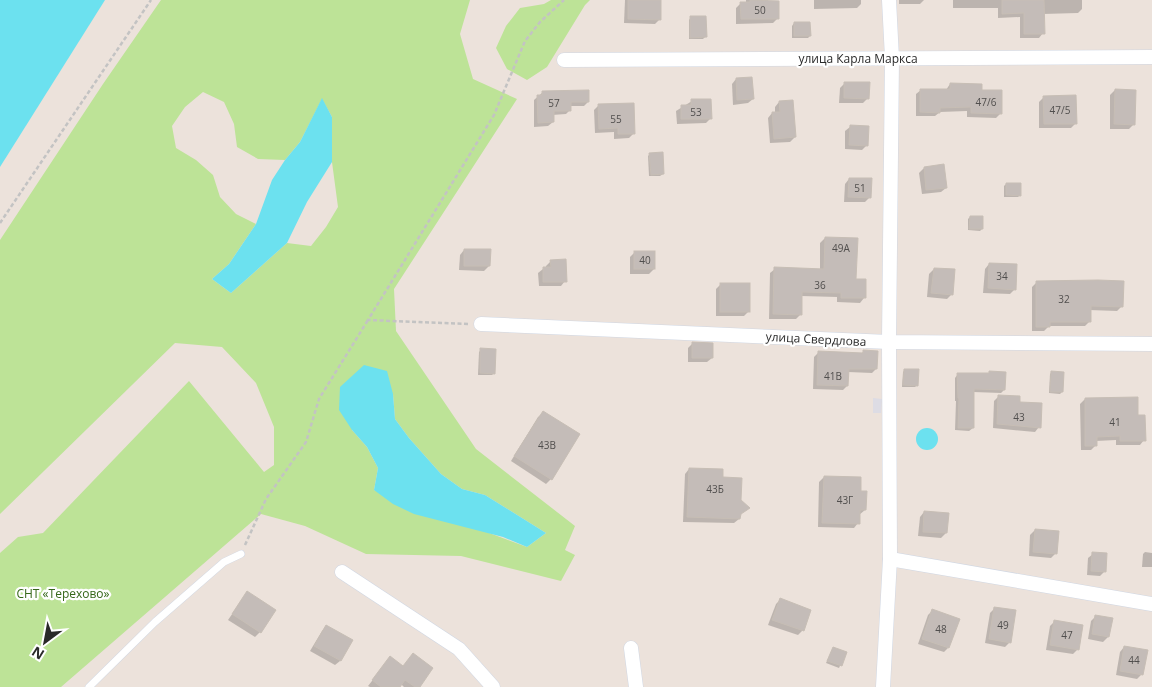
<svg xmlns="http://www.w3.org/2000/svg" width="1152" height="687" font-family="'Open Sans',sans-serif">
<rect width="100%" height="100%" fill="#ece2db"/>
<!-- industrial -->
<path fill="#dddce4" d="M873,398l9,1 -1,14h-8z"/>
<!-- green -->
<g fill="#bde397" fill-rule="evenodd">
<path d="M161,0h309l-10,34 13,45 44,20 -123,190 2,42 80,118 99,77 -10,24 10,5 -14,26 -100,-25 -95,-2 -61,-28 -44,-12 -200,173h-61v-134l18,-16 25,-4 146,-152 75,91 10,-7v-38l-18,-44 -34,-36 -47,-4 -175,171v-274l103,-156zM203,92l21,10 10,22 3,23 21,12 27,1 15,-18 22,-43 10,18v45l6,45 -12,20 -15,19 -24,-3 -56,50 -19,-14 17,-15 27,-40 -20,-10 -16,-17 -7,-22 -17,-15 -20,-12 -4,-22 13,-19zM393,394l2,25 14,19 32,36 21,15 23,6 61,38 -19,14 -153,-57 4,-22 -11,-21 -15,-17z"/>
<path d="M551,0h39l-5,5 -38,62 -20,13 -20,-11 -11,-21 10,-22 14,-18 24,-4z"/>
</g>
<!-- water -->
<g fill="#6ce1ef">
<path d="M0,0h105l-105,167z"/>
<path d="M322,98l10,19v45l-25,40 -20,41 -56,50 -19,-14 17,-15 27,-40 16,-44 13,-20 15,-18z"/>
<path d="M364,365l23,6 6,23 2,25 14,19 32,36 21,15 23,6 61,38 -19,14 -24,-10 -89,-23 -21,-10 -19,-14 4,-22 -11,-21 -15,-17 -13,-20 1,-23z"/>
<circle cx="927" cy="439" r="11"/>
</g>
<!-- shadow -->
<g fill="#0003">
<path d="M625,0h35v19l-5,5 -31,-1z"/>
<path d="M746,0h22v3l10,15 -5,5 -37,1v-16l5,-5h5z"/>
<path d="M814,0h47v4l-4,4 -43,1z"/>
<path d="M899,0h25l-4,4h-21z"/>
<path d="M953,0h129v9l-4,4 -35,1v19l-4,5h-19v-21l-22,1v-10h-45z"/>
<path d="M691,17l14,20 -2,2h-14v-19z"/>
<path d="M794,23l16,13 -2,2h-16v-12z"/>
<path d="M736,79l17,20 -5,4 -15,2 -1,-21z"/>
<path d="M845,83l23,15 -5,5h-24l1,-15z"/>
<path d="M950,84l31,7 19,23 -4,4 -29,-1v-6l-27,1 -5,4h-19v-22l5,-4h25z"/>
<path d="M1115,90l19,34 -5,5h-19v-34z"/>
<path d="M543,92l45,10 -4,4h-14v4l-4,4 -14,1 1,7 -5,4 -14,1v-27z"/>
<path d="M1044,97l32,26 -5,5h-32v-26z"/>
<path d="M692,101l19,17 -5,5 -29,1 -1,-13z"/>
<path d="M779,102l16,35 -5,5 -20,1 -2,-25 4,-5h3v-6z"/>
<path d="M598,106l36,27 -5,5 -15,1v-7l-19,1 -1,-23z"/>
<path d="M850,127l17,18 -5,5 -17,-1v-18z"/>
<path d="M650,154l13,20 -3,2h-11l-1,-20z"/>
<path d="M924,168l22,20 -5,4 -19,2 -3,-21z"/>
<path d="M849,179l21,18 -5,5h-21l1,-18z"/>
<path d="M1006,184l14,11 -2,2h-14v-11z"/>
<path d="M970,217l12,12 -2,2 -12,-1v-11z"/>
<path d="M825,238l30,42 9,18 -4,5 -23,-1v-5l-36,-1 -1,19 -4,4h-27l1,-46 5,-4 45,1v-27z"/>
<path d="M464,250l25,16 -5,5 -25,-1 1,-15z"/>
<path d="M635,252l19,17 -5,5h-19v-17z"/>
<path d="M551,261l14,20 -4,5h-22l-1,-13 5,-4 3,-1v-2z"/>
<path d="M989,264l26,25 -5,5 -27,-1 2,-24z"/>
<path d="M934,269l18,25 -5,5 -20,-2 2,-23z"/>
<path d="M1037,282l85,24 -5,5 -28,-1v12l-4,4h-36l-5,5h-12v-44z"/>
<path d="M721,284l28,27 -5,5h-28v-27z"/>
<path d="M693,343l19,15 -5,4h-19v-14z"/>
<path d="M481,350l13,23 -2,2h-14l1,-23z"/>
<path d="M863,352l13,17 -4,4 -24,-1 -1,14 -4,4 -30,-1 1,-32 4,-4 43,1z"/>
<path d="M905,370l12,15 -2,2h-13l1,-15z"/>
<path d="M1052,372l10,20 -2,2 -11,-1 1,-19z"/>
<path d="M958,374l46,16 -3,3 -28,-1v36l-4,3 -14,-1 1,-29h-1v-23z"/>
<path d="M999,396l40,31 -4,5 -42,-4 1,-27z"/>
<path d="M1085,399l52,18 7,23 -4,5h-24v-5l-20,1v4l-5,5h-10l-1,-46z"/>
<path d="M543,413l8,66 -5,5 -35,-23 27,-44z"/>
<path d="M689,469l32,9 18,37v4l-5,4 -51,-1 2,-48z"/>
<path d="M824,477l35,15 6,18 -6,5 -1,8 -4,5 -36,-1 1,-45z"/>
<path d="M924,512l22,21 -5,5 -23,-2 2,-19z"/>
<path d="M1035,530l21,23 -5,5 -22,-2 1,-21z"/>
<path d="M1145,552l7,1v14h-10l1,-13z"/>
<path d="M1093,554l12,17 -5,5 -13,-1 1,-17z"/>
<path d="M243,598l17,34 -5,5 -27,-17z"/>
<path d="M780,600l30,10 -8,21 -4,4 -30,-10 8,-21z"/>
<path d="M995,608l15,34 -5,5 -20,-4 5,-30z"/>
<path d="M933,610l15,38 -4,4 -26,-8 10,-29z"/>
<path d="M1096,616l12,21 -5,5 -15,-3 3,-18z"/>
<path d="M1055,621l23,28 -5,5 -27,-4 4,-24z"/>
<path d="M326,626l25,15 -11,20 -5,4 -25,-14 12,-20z"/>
<path d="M1124,647l18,27 -5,5 -21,-4 4,-23z"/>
<path d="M833,648l13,5 -7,15 -13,-5z"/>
<path d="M390,658l28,29h-14l-3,-3 -2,3h-29l-2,-1z"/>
</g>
<!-- building -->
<g fill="#c4bcb8" stroke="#c7beb5">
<path d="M628,0h33v20l-33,-1z"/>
<path d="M750,0l29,1v18h-38l-1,-17h10z"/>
<path d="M1002,0h42l1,34h-21v-21l-22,1z"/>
<path d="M690,16h16l1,21 -17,1z"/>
<path d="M794,22h16l1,14h-17z"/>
<path d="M752,77l2,22 -17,1 -1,-22z"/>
<path d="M844,82h26l-1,17 -25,-1z"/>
<path d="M950,83l32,1v6h20v24l-31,-1v-6l-31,1v5l-20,-1v-23h30z"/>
<path d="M1115,89l21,1 -1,35 -21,-1z"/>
<path d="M589,90v12h-18v9h-17v11l-16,1 -1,-28h5v-4z"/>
<path d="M1076,95l1,29h-33l-1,-28z"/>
<path d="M691,99h20l1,20h-31v-14h10z"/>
<path d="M793,100l3,37 -22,2 -2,-27h8l-1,-11z"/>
<path d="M634,103l1,31h-17v-6l-19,1 -1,-25z"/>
<path d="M850,125l19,1 -1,20 -19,-1z"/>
<path d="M663,152l1,22 -13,1 -2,-22z"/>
<path d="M944,164l3,24 -21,2 -2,-23z"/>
<path d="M849,178h23l-1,20 -23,-1z"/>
<path d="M1006,183h15v13l-15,-1z"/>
<path d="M970,216h13v13h-14z"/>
<path d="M825,237l33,1 -2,41h10v19h-25v-5l-39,-1v23l-29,-1 1,-47 50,2z"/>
<path d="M464,249h27l-1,17h-26z"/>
<rect x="634" y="251" width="21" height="18"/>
<path d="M566,259l1,23h-24v-15h8l-1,-7z"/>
<path d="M989,263l28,1 -1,26 -28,-2z"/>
<path d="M934,268l21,1 -2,26 -22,-2z"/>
<path d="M1098,280l26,1 -1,26 -32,-1v16h-41v5h-14v-46z"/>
<rect x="720" y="283" width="30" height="29"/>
<path d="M692,342l21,1v15h-21z"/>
<path d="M480,348l16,1 -1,25 -15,-1z"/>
<path d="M863,350l15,1 -1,18h-28l-1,17 -31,-1 1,-34 45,2z"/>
<path d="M904,369h15l-1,17 -15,-1z"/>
<path d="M989,371l17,1 -1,18 -31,-1v39h-16l1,-30h-1l-1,-25h32z"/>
<path d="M1051,371l13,1 -1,20h-13z"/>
<path d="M998,395l22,1v6l22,1 -1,25 -44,-4z"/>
<path d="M1138,397v18h7l1,26h-26v-5l-23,1v9h-12v-48z"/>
<path d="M543,411l37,23 -28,46 -38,-24z"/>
<path d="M689,468l34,1v8l19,1 -1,22 9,8 -9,6 -1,5 -53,-2z"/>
<path d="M824,476l37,1v14h6l-1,19h-6v14l-38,-1z"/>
<path d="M924,511l25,2 -2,20 -24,-1z"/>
<path d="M1035,529l24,2 -2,23 -24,-2z"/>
<path d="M1092,552l15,1 -1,19 -15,-1z"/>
<path d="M247,591l29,19 -15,23 -29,-19z"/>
<path d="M780,598l31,12 -7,21 -32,-11z"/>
<path d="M994,607l22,3 -5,33 -22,-4z"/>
<path d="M932,609l28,10 -11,29 -27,-9z"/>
<path d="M1095,615l18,3 -4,19 -17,-3z"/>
<path d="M1054,620l29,5 -4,25 -29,-5z"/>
<path d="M326,625l27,15 -12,21 -27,-15z"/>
<path d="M1124,646l24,4 -5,25 -23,-4z"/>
<path d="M833,647l14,5 -5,14 -15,-5z"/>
<path d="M413,653l20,15 -13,19h-5l-10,-7 -5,7h-19l-9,-7 18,-24 13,10z"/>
</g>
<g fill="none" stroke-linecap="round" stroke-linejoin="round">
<defs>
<path id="lane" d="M89,687l66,-65 69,-60 17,-8"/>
<g id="street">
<path d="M564,60l588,-3"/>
<path d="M481,324l408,18 263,2"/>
<path d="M890,559l262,45"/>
<path d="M342,572l117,77 34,38"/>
<path d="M631,648l5,39"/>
<path d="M883,687l7,-128 -1,-217 3,-284 -3,-58"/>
</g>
</defs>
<!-- lane casing -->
<use href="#lane" stroke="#d0d7e3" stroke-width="8"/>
<!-- street casing -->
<use href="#street" stroke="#d0d7e3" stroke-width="15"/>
<!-- path -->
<g stroke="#c3c3c3" stroke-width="2.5" stroke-dasharray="4 2.5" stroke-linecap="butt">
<path d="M0,223l151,-223"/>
<path d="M468,324l-100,-4 126,-205 31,-74 15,-19 24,-22"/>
<path d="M245,545l21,-46 40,-57 13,-43 49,-79"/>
</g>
<!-- lane -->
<use href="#lane" stroke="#fff" stroke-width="7"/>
<!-- street -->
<use href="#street" stroke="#fff" stroke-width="14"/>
</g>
<g text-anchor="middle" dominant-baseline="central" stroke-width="4.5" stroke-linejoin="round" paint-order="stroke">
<!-- number labels -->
<g font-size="10" fill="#504e4d">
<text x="760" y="10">50</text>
<text x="986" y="102">47/6</text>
<text x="554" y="103">57</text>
<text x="1060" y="110">47/5</text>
<text x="696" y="112">53</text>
<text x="616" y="119">55</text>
<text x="860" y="188">51</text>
<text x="841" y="248">49А</text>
<text x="645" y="260">40</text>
<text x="1002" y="276">34</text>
<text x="820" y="285">36</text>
<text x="1064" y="299">32</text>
<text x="833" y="376">41В</text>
<text x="1019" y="417">43</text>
<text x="1115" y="422">41</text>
<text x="547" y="445">43В</text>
<text x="715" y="489">43Б</text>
<text x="845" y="500">43Г</text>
<text x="1003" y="625">49</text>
<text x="941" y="629">48</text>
<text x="1067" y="635">47</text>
<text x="1134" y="660">44</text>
</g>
<!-- street labels -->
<g font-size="12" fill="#292929" stroke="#fff">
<text x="858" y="58">улица Карла Маркса</text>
<text transform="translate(816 339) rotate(3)">улица Свердлова</text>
</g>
<!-- park labels -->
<g font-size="12" fill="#356719" stroke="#fff">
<text x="63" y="593">СНТ «Терехово»</text>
</g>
</g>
<!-- north arrow -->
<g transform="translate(45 642) rotate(212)" stroke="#ffffff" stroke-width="4" paint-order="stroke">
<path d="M0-4L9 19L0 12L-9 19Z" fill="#292929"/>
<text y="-8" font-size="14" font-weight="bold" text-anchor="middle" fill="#292929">N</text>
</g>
</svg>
